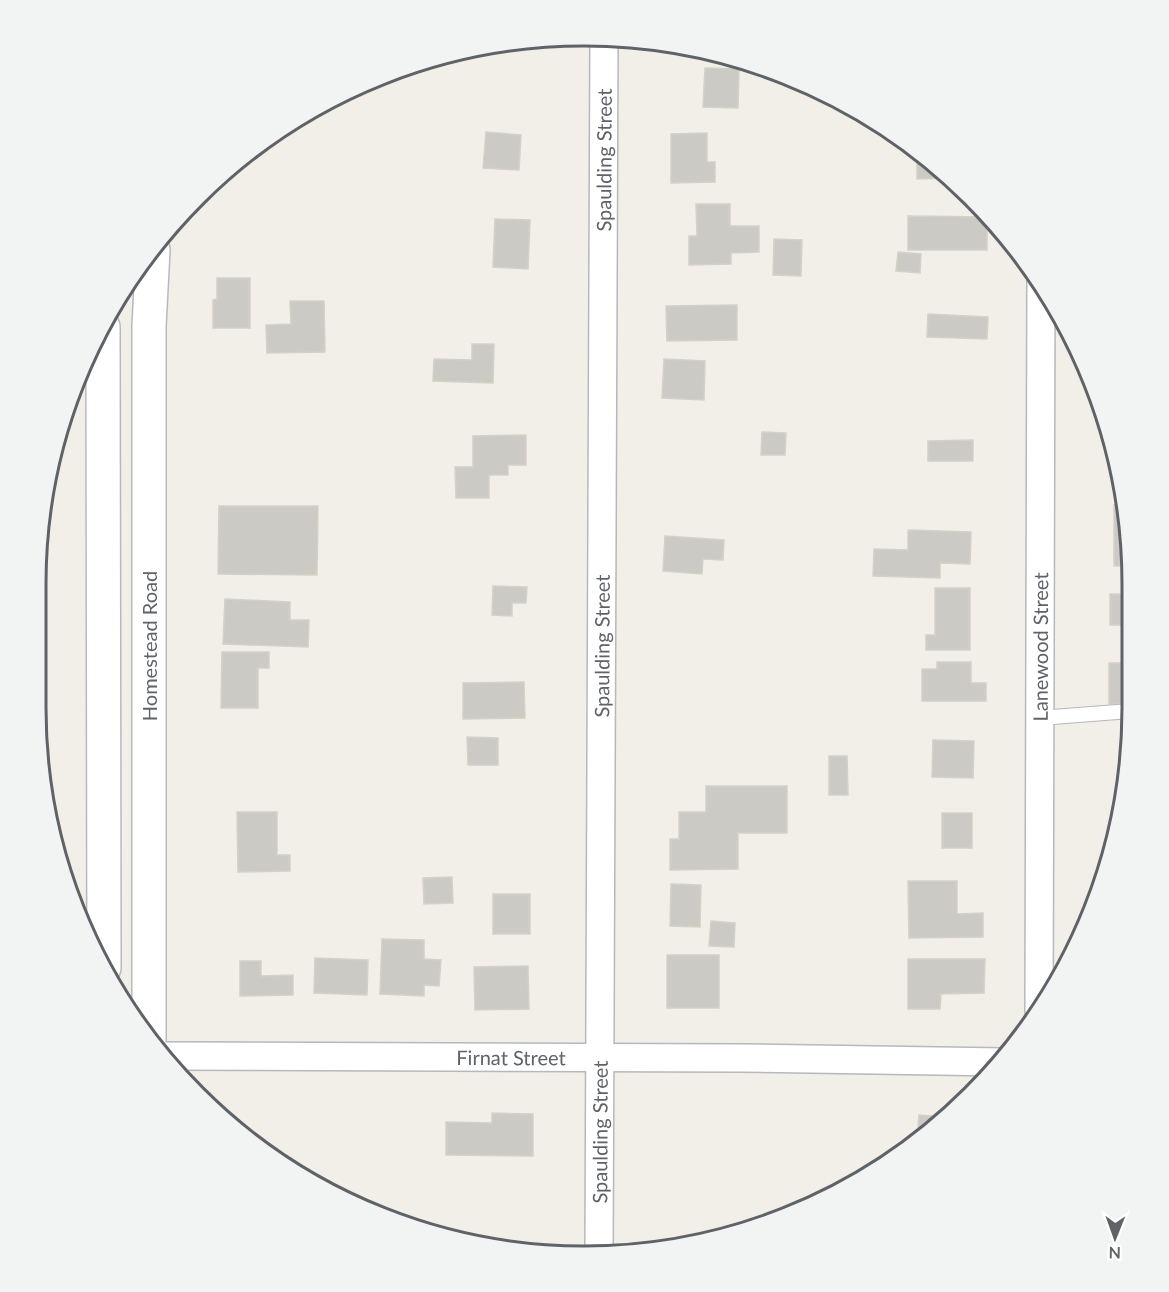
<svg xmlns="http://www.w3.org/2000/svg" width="1169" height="1292" font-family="Lato,sans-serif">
<rect width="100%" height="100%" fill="#f1efe8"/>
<!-- building -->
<g fill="#cccac5" stroke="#d6d1c6" stroke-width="1.5">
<path d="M705,68l34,1 -1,39 -35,-1z"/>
<path d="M486,132l35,3 -2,35 -36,-2z"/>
<path d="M707,133v29h8v20l-44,1v-49z"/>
<path d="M917,154h4l29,24 -33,1z"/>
<path d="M696,204h34v22h29v26l-28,1v11l-42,1v-29h8z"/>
<path d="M908,216l79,1v33h-79z"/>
<path d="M495,219l35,1 -2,49 -35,-2z"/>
<path d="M774,239l28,1 -1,36 -28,-1z"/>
<path d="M898,252l23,2 -1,19 -24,-2z"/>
<path d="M217,278h33v50h-37v-28l4,-1z"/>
<path d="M290,301h34l1,51 -58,1 -1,-28 25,-1z"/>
<path d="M737,305v35l-70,1 -1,-35z"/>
<path d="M928,314l60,3 -1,22 -60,-2z"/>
<path d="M472,344h22l-1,39 -60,-2 1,-22 38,1z"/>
<path d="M664,359l41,2 -1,39 -42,-2z"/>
<path d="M762,432l24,1 -1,22h-24z"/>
<path d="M526,435v30h-18v10h-19v23h-33l-1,-31h18v-31z"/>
<path d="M1110,438l1,1 8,28h-10z"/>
<path d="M973,440v21h-45v-20z"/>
<path d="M1114,505h11l6,61h-17z"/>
<path d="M219,506h99l-1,69 -99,-1z"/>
<path d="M908,530l63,2 -1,32 -30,-1v15l-67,-2 1,-27 34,1z"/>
<path d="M665,536l59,4 -1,20 -20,-1 -1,15 -39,-3z"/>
<path d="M493,586l34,1 -1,16h-14v13l-20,-1z"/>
<path d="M935,588h35v62h-44v-15h9z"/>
<path d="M1110,594h23l-1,31h-22z"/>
<path d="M225,599l65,3v18h19l-1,27 -85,-3z"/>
<path d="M222,652h47v16h-11v40h-37z"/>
<path d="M937,662h34v21h15v18h-64v-32h15z"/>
<path d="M1109,663h22l-1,41h-21z"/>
<path d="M524,682l1,36 -62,1v-36z"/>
<path d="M467,737l31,1v27h-30z"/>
<path d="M933,740l41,1 -1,37 -41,-1z"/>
<path d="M829,756h18l1,39h-19z"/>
<path d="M706,786h81v47h-49v36l-68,1v-31h9v-27h27z"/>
<path d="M237,812h40v43h13v16l-52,1z"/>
<rect x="942" y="813" width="30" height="35"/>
<path d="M452,877l1,26 -29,1 -1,-26z"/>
<path d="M908,881h49v33l26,-1v24l-74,1z"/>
<path d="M671,884l30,1 -1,42 -30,-1z"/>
<rect x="493" y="894" width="37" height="40"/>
<path d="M711,921l24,2 -1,24 -25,-1z"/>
<path d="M382,939l42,1v19l17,1 -2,26 -15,-1v11l-44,-2z"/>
<rect x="667" y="955" width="52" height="53"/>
<path d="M315,958l53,2 -1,35 -53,-2z"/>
<path d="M908,959h77l-1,34 -43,1 -1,15h-32z"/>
<path d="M240,961h21v15l32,-1v20l-53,1z"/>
<path d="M528,966l1,43 -54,1 -1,-43z"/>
<path d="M492,1113l41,1v42l-87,-1v-33l46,1z"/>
<path d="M919,1115l27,2 -29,27z"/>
<path d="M246,1139h14v10l-10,-7z"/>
</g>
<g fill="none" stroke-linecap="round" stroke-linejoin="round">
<defs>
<path id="lane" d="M1040,718l90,-7"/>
<g id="street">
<path id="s1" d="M1039,1011l2,-730"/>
<path id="s2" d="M163,1056l580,2 259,4"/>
<path id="s3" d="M599,1255l5,-1217"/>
</g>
<g id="secondary">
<path d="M103,327l1,641"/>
<path d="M149,1042v-716l4,-76"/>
</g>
</defs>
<!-- lane casing -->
<use href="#lane" stroke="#b5b8bc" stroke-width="16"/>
<!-- street casing -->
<use href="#street" stroke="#b5b8bc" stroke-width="30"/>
<!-- secondary casing -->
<use href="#secondary" stroke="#b6babf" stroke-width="36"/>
<!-- lane -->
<use href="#lane" stroke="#fff" stroke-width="14"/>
<!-- street -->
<use href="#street" stroke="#fff" stroke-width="27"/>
<!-- secondary -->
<use href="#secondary" stroke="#fff" stroke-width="33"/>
</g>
<g text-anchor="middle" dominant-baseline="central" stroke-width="6" stroke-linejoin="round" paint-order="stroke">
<!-- street labels -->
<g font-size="20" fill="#5f6368" stroke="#fff">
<text stroke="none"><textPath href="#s3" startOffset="1095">Spaulding Street</textPath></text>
<text transform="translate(149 646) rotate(-90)">Homestead Road</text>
<text stroke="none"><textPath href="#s3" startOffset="609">Spaulding Street</textPath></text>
<text stroke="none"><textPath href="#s1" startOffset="364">Lanewood Street</textPath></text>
<text stroke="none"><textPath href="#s2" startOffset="348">Firnat Street</textPath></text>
<text stroke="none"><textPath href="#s3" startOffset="123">Spaulding Street</textPath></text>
</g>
</g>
<!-- crop -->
<path d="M0 0H1169V1292H0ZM584 46H584A538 538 0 0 1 1122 584V708A538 538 0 0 1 584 1246H584A538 538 0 0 1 46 708V584A538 538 0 0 1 584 46Z" fill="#f2f3f3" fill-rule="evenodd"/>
<path fill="none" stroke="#5f6368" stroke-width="3" d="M584 46H584A538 538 0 0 1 1122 584V708A538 538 0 0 1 584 1246H584A538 538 0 0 1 46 708V584A538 538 0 0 1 584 46Z"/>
<!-- north arrow -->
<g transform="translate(1115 1238) rotate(181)" stroke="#ffffff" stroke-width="4.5" paint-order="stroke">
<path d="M0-4.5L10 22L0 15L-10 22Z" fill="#5f6368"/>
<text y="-9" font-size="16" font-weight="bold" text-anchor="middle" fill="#5f6368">N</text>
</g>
</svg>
